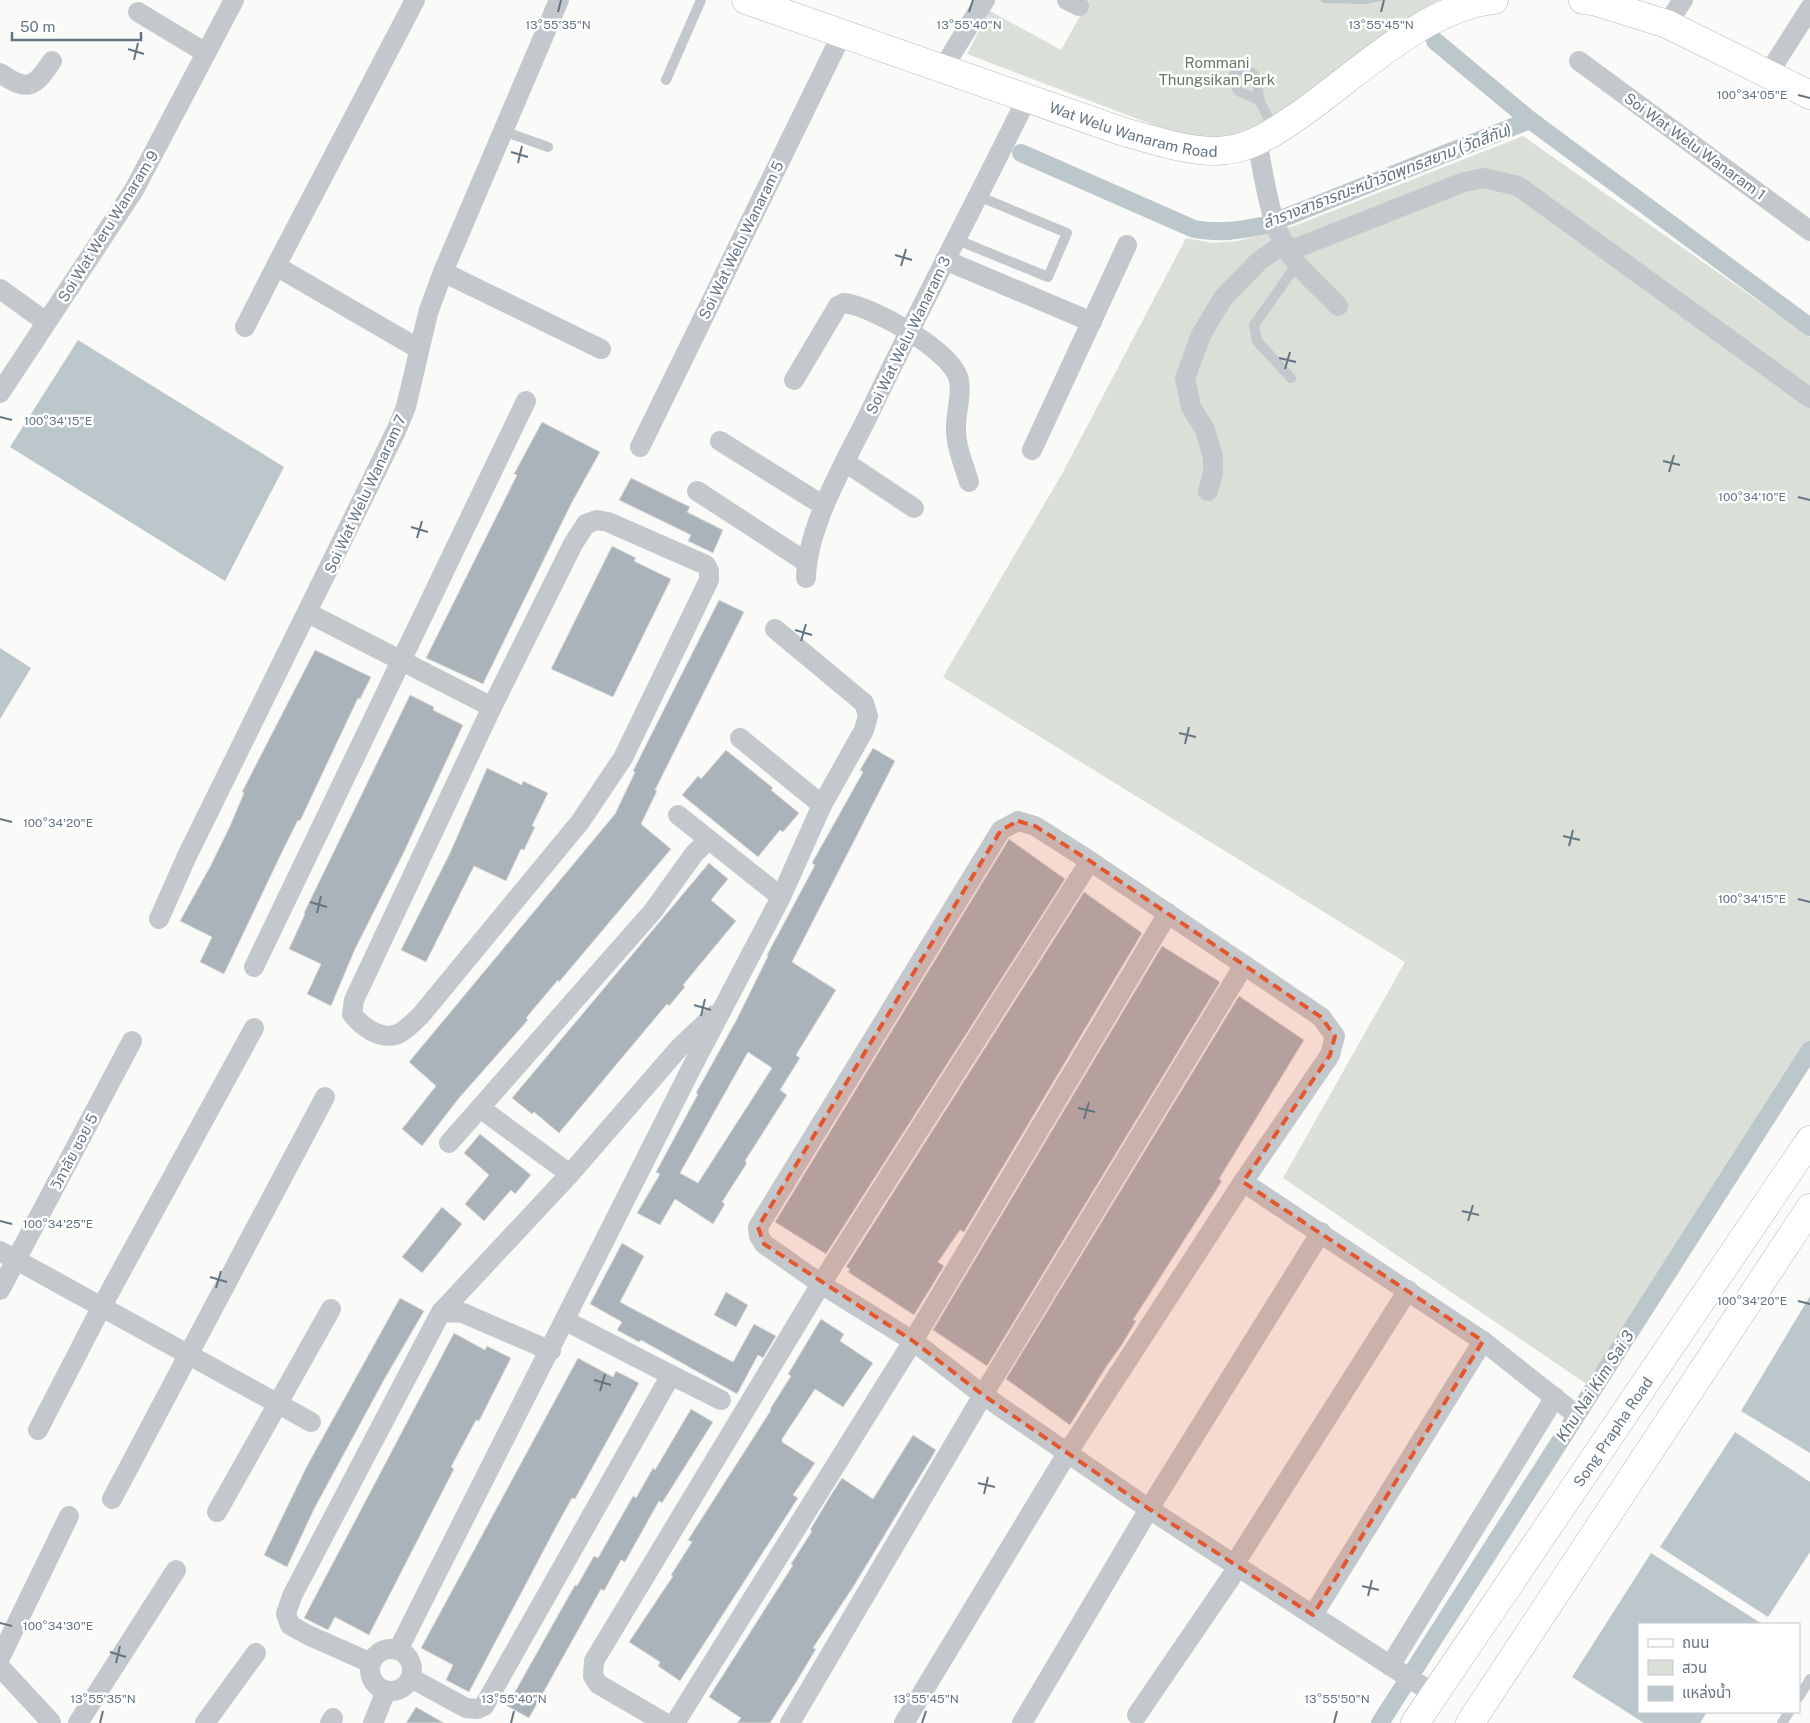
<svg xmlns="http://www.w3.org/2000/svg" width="1810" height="1723" font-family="'Public Sans','Noto Sans Thai',sans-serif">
<rect width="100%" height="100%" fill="#fafaf8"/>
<!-- green -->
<g fill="#dadfd7">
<path d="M1089,0h351l-18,9 -38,27 -117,90 -49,16 -38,-7 -213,-81 23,-43 71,39z"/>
<path d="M1523,136l287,201v713l-216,339 -311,-211 122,-216 -462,-285 119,-203 124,-236 26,5 26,-2 56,-15z"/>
</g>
<!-- water -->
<g fill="#bbc7cb">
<path d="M1320,0h66l-21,4 -42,-1z"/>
<path d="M78,340l206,127 -59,114 -215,-134z"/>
<path d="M0,648l31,20 -31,51z"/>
<path d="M1810,1296v157l-69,-42z"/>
<path d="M1735,1432l75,50v70l-42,65 -108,-70z"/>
<path d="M1651,1553l111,71h-123v88h68l-7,11h-56l-72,-46z"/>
</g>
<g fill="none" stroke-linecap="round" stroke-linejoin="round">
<!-- canal -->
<g stroke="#bbc7cb" stroke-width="18">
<path d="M1435,41l95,79"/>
<path d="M1021,153l173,76c26,5 47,1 72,-4l264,-105 280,207"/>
<path d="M1380,1723l430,-673"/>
</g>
</g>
<!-- building -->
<g fill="#aab3b9" stroke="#dcdcda" fill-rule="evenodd">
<path d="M542,422l58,30 -29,52 -88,180 -57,-26 91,-183 -3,-1z"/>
<path d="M631,478l59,29 -3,5 36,18 -10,23 -25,-12 3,-6 -72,-35z"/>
<path d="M612,546l24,12 -2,3 37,18 -58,118 -62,-28z"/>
<path d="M719,600l25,12 -89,178 2,1 -16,33 30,25 -112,133 -1,-2 -32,38 2,2 -69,78 -37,48 -20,-17 34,-43 -27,-24 206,-248 20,-42 -2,-1z"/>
<path d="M315,650l56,27 -11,22 -2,-1 -58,123 -2,-1 -15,30 -59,124 -24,-12 12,-25 -32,-16 31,-56 19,-39 14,-33 -2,-1z"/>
<path d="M410,695l24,12 -1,3 30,15 -59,127 -49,97 -24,57 -24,-12 14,-30 -32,-15 16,-35 -1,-1z"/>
<path d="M873,748l22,13 -103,201 44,28 -40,65 4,3 -20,32 7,5 -42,66 2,2 -25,39 3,2 -12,20 -38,-25 -15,26 -23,-12 23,-39 -4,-2 42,-78 -2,-1 41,-74 31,-63 -1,-1 48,-90 -3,-2 51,-91 -3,-2zM748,1052l24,16 -74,115 -18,-10z"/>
<path d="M726,750l47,38 -2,2 28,23 -16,19 -3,-2 -22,27 -76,-62 16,-19 3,3z"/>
<path d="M487,768l35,17 1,-4 25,12 -16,33 3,1 -11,23 -3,-1 -15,32 -32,-15 -48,96 -25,-12 49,-97z"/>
<path d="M1009,839l56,40 -239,375 -51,-32z"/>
<path d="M709,863l19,16 -17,21 25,21 -53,64 2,2 -16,19 -2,-2 -108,129 -25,-21 -2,2 -20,-16z"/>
<path d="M1084,892l58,41 -178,299 -4,-2 -22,32 6,4 -30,49 -66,-43 2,-3 -4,-2z"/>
<path d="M1162,946l58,36 -233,384 -54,-36z"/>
<path d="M1239,996l65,44 -85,139 3,2 -89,139 3,1 -15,25 -15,21 -36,58 -64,-46z"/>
<path d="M480,1134l51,41 -16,19 -4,-4 -27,31 -19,-17 24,-29 -25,-22z"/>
<path d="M442,1207l20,17 -40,49 -20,-16z"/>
<path d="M622,1243l22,13 -24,46 113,60 21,-38 22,12 -13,22 -5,-3 -21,39 -96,-54 -2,2 -22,-12 5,-8 -32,-18z"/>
<path d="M726,1292l22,13 -12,22 -22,-12z"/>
<path d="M400,1298l24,13 -39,67 -71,131 -27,58 -23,-12 43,-89z"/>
<path d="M821,1319l23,15 -4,7 33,22 -30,44 -28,-18 -33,50v3l33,21 -22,32 5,3 -118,183 -22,-15 2,-4 -31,-20 44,-66 -2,-1 21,-33 -4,-2 83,-130 -1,-1 21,-33 -3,-2z"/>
<path d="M454,1333l31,17 2,-4 24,12 -32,63 -3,-1 -25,47 3,2 -85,166 -34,-18 -7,13 -24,-12z"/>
<path d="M578,1358l35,19 3,-6 23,12 -64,116 -3,-1 -16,29 -87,165 -23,-12 7,-15 -32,-17z"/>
<path d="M691,1409l22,13 -51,81 -3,-2 -34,61 -4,-2 -17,31 -3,-2 -72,129 -22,-12 68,-121 2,1 17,-30 4,2 35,-62 3,2 17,-30 2,2z"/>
<path d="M913,1435l23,15 -81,134 -42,64 3,1 -21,35 -25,39h-33l4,-5 -32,-21 84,-132 -2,-1 21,-33 -2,-1 19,-32 13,-20 31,21z"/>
<path d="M416,1707l28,16h-38z"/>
</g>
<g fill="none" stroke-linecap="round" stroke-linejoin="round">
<defs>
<g id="secondary">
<path id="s1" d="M746,0l378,132c30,8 61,19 92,19 30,0 56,-17 79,-33 59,-40 128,-111 199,-118"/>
<path d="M1583,0l10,1 74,23 143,71"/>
<path id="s2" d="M1415,1723l395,-583"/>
<path d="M1470,1723l340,-515"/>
</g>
</defs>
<!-- secondary casing -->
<use href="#secondary" stroke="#b3babf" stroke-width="29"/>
<!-- lane -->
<g stroke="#c3c8cc" stroke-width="10">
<path d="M666,80l35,-80"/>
<path d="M1259,100l-21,-9 -6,-14 6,-6c23,-5 18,18 22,30 4,10 10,20 15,30"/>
<path d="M503,131l45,16"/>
<path d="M955,239l93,38 19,-44 -89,-37"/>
<path d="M1291,378l-34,-37 -3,-16 43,-61"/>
<path d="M1799,1697l11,-18"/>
<path d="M1782,1723l7,-11"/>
</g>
<!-- street -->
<g stroke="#c3c8cc" stroke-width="20">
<path d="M415,0l-139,266 143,83"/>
<path d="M1067,0l12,6"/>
<path d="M138,12l68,41"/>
<path d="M1667,24l16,-24"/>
<path d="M1579,61l231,170"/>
<path d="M943,68l42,-68"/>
<path d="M0,73c28,19 34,15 52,-12"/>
<path d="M1768,74l42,-66"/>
<path d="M1257,142c9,41 12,89 41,123 12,14 27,27 40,41"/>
<path d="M1289,251l175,-69 20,-4 34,8 292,212"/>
<path d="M945,260l147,62"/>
<path d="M443,272l158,77"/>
<path d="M0,289l46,33"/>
<path d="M245,327l31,-61"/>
<path d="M794,380l44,-74 6,-3c28,3 109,48 115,77 3,15 -3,31 -3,46 -1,19 8,39 13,56"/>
<path d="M0,393l134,-203 100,-190"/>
<path d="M720,441l104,65"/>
<path d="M640,447l202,-413"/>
<path d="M1032,450l95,-205"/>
<path d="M845,462l69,46"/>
<path d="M697,491l109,71"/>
<path d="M1208,491l5,-17v-17l-8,-27 -14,-23 -6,-29 16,-43 22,-37 36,-37 26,-18"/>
<path d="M597,520l11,2 98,43 3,6v9l-86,178 -43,64 -159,193c-6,6 -14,14 -21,18 -18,9 -38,-6 -48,-19l2,-14 138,-293 81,-163 13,-20z"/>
<path d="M806,578c1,-51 39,-116 62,-162 51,-107 107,-212 159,-318"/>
<path d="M308,613l184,94"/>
<path d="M740,738l82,67"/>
<path d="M678,815l103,82"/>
<path d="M159,919l27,-61 210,-427 10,-24 22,-94 15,-41 116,-272"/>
<path d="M254,967l272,-566"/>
<path d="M480,1108l90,66"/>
<path d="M449,1143l204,-232 41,-57 14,-14"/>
<path d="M1243,1182l240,159 86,68"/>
<path d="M0,1251l311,171"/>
<path d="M0,1290l132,-249"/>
<path d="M441,1312l129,-138 109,-126 35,-33"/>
<path d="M671,1375l50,25"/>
<path d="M38,1430l64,-124 152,-278"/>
<path d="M112,1499l213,-402"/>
<path d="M217,1512l114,-203"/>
<path d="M1234,1565l174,-275"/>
<path d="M1313,1615l170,-274"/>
<circle cx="391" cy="1670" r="21"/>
<path d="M398,1650l295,-585 88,-168 41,-92 42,-75 4,-14 -4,-13 -89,-74"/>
<path d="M0,1658l69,-142"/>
<path d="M371,1663l-63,-28 -18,-10 -4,-11 6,-18 149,-284 22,1 88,38"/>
<path d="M1390,1666l165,-269"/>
<path d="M0,1667l51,55"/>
<path d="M411,1678l55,30 11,1 7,-3 187,-331 -105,-54"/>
<path d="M1137,1715l101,-148"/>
<path d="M78,1723l98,-153"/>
<path d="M205,1723l51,-70"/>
<path d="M330,1723l3,-5"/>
<path d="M373,1723l13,-32"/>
<path d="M665,1723l-67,-39 -5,-8 1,-15 227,-377 269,-423"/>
<path d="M675,1723l238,-382 255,-428"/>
<path d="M790,1723l193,-328 261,-430"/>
<path d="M904,1723l164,-271 175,-270 87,-127 5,-19 -14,-19 -231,-156 -55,-35 -17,-5 -17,9 -243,397 1,9 5,8 57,40 92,57 70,54 166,114 285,185"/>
<path d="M1022,1723l127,-214 172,-277"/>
</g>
<!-- secondary -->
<use href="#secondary" stroke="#fff" stroke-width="28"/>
</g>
<!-- marked area -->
<path fill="#e4572e" fill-opacity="0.2" stroke="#e4572e" stroke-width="4" stroke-dasharray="10 6" stroke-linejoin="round" d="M1018,821l17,5 55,35 231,156 14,19 -5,19 -87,127 240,159 -170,274 -164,-106 -166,-114 -70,-54 -149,-97 -6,-17 243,-397z"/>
<!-- ticks -->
<path fill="none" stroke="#657683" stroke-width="2" d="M558,12l3,-12M969,12l4,-12M1381,12l3,-12M128,49l16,5M134,60l4,-17M1798,95l12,3M511,152l17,5M518,163l4,-17M895,255l17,5M901,266l5,-17M1279,358l17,4M1285,369l5,-17M0,417l12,3M1663,461l17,4M1669,472l5,-17M1798,497l12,3M411,527l17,5M417,538l5,-17M795,630l17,5M801,641l5,-17M1179,733l17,4M1185,744l4,-17M0,819l12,3M1563,836l17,4M1569,846l4,-16M1798,899l12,3M310,902l17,5M317,913l4,-17M694,1005l17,5M701,1016l4,-17M1078,1108l17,4M1084,1119l5,-17M1462,1211l17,4M0,1221l12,3M1468,1221l5,-16M210,1277l17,5M216,1288l5,-17M1798,1301l12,3M594,1380l17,5M600,1391l5,-17M978,1483l17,4M984,1494l4,-17M1362,1586l17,4M1368,1596l4,-16M0,1623l12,3M110,1652l16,5M116,1663l4,-17M100,1723l3,-12M511,1723l3,-12M922,1723l4,-12M1334,1723l3,-12"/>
<g text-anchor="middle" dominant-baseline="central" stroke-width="5" stroke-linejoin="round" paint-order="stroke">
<!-- park labels -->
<g font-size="15" fill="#687a64" stroke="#fff">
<text x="1217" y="62">Rommani<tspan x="1217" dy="17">Thungsikan Park</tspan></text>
</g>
<!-- street labels -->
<g font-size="15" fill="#657683" stroke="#fff">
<text stroke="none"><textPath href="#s1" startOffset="409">Wat Welu Wanaram Road</textPath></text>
<text transform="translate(1695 146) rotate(36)">Soi Wat Welu Wanaram 1</text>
<text transform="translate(108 226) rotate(-58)">Soi Wat Weru Wanaram 9</text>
<text transform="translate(741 240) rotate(-64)">Soi Wat Welu Wanaram 5</text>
<text transform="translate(908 335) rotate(-64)">Soi Wat Welu Wanaram 3</text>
<text transform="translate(365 494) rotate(-65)">Soi Wat Welu Wanaram 7</text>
<text transform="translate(74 1151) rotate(-62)">วิภาลัย ซอย 5</text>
<text stroke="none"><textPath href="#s2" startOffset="352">Song Prapha Road</textPath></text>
</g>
<!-- water labels -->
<g font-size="16" font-style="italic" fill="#60757c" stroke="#fff">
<text transform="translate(1387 176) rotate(-21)">ลำรางสาธารณะหน้าวัดพุทธสยาม (วัดสีกัน)</text>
<text transform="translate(1595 1386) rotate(-57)">Khu Nai Kim Sai 3</text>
</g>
</g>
<g font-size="12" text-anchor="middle" fill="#657683" stroke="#fff" stroke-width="5" stroke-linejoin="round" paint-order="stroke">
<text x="558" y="29">13°55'35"N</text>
<text x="969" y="29">13°55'40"N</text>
<text x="1381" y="29">13°55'45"N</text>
<text x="1752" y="99">100°34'05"E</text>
<text x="58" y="425">100°34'15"E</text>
<text x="1752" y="501">100°34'10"E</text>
<text x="58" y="827">100°34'20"E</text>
<text x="1752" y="903">100°34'15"E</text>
<text x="58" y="1228">100°34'25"E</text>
<text x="1752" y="1305">100°34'20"E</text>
<text x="58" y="1630">100°34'30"E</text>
<text x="103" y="1703">13°55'35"N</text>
<text x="514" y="1703">13°55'40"N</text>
<text x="926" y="1703">13°55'45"N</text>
<text x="1337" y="1703">13°55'50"N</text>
</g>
<!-- legend -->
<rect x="1638" y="1623" width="162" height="90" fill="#ffffff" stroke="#c1c8cd"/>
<rect x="1648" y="1639" width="25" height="8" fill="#ffffff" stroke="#c1c8cd"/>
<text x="1682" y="1648" font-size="15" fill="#657683">ถนน</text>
<rect x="1648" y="1660" width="25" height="15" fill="#dadfd7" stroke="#c1c8cd"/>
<text x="1682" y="1673" font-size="15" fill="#657683">สวน</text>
<rect x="1648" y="1686" width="25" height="15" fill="#bbc7cb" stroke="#c1c8cd"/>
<text x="1682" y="1698" font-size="15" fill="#657683">แหล่งน้ำ</text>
<!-- scale -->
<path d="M12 32v8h129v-8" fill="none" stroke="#657683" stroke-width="2.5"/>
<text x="20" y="32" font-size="15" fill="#657683" stroke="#ffffff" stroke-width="4" paint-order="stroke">50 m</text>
</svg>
